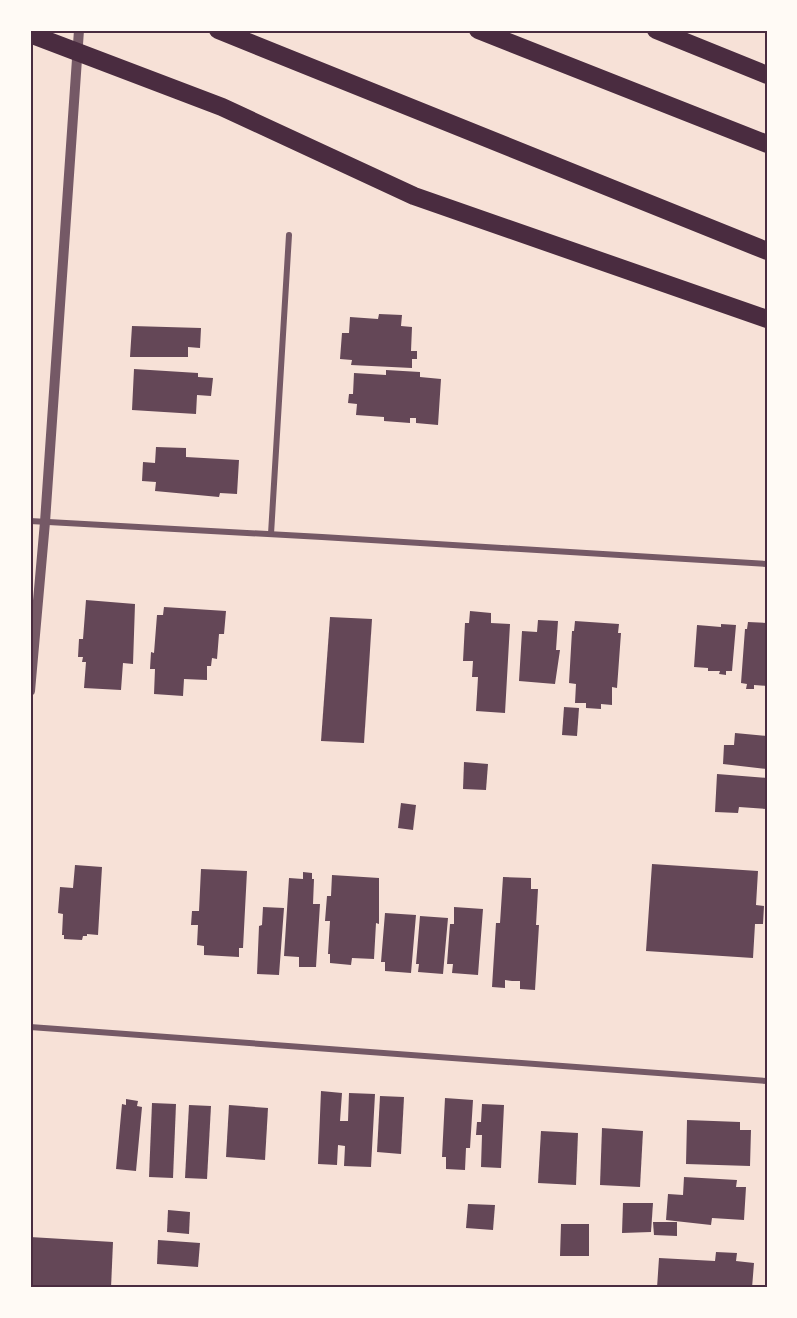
<svg xmlns="http://www.w3.org/2000/svg" width="797" height="1318" font-family="'Asap Condensed',sans-serif">
<rect width="100%" height="100%" fill="#f7e1d7"/>
<!-- building -->
<g fill="#644757">
<path d="M379,314l23,1 -1,11 11,1 -1,24h6v8h-5v9l-61,-3 1,-5 -12,-1 2,-26h7l1,-16 28,2z"/>
<path d="M132,326l69,2 -1,20 -12,-1v10h-58z"/>
<path d="M134,369l64,4v4l15,1 -2,18 -14,-1 -1,19 -64,-4z"/>
<path d="M386,370l34,2v5l21,2 -3,46 -22,-2v-5h-6v5l-26,-2v-4l-28,-2 1,-11 -9,-1 1,-9h4l1,-21 32,2z"/>
<path d="M156,447l30,1v9l53,3 -2,34 -17,-1 -1,4 -64,-6 1,-9 -14,-1 1,-19 12,1z"/>
<path d="M86,600l49,4 -2,60 -10,-1 -2,27 -37,-2 2,-26h-4l1,-5h-5l1,-18h4z"/>
<path d="M164,607l62,4 -2,23h-5l-2,25 -5,-1 -1,8h-4v14l-23,-1 -1,17 -29,-2 1,-25h-5l1,-17 3,1 3,-38h6z"/>
<path d="M470,611l21,2v10l19,1 -5,89 -29,-2 2,-34h-6l1,-16h-10l2,-38h4z"/>
<path d="M330,617l42,2 -8,124 -43,-2z"/>
<path d="M538,620l20,1 -2,29h4l-5,34 -36,-3 3,-50 15,1z"/>
<path d="M575,621l44,3 -1,9h3l-4,55 -5,-1v18l-11,-1v5l-15,-1v-5h-11l1,-19 -7,-1 3,-52h2z"/>
<path d="M748,622l19,1v63l-13,-1v4h-8l1,-5 -6,-1 4,-54h2z"/>
<path d="M721,624l15,1 -4,46h-6v4l-7,-1 1,-3h-12v-3l-14,-1 3,-42 24,2z"/>
<path d="M564,707l15,1 -2,28 -15,-1z"/>
<path d="M735,733l32,3v33l-44,-5 1,-19h10z"/>
<path d="M464,762l24,2 -2,26 -23,-1z"/>
<path d="M717,774l50,4v31l-28,-2 -1,6 -23,-1z"/>
<path d="M401,803l15,2 -3,25 -15,-2z"/>
<path d="M652,864l106,7 -2,34 8,1 -1,18h-8l-2,34 -107,-7z"/>
<path d="M75,865l27,2 -4,68 -11,-1v2h-4l-1,4 -18,-1v-4h-2l1,-21 -5,-1 2,-26 13,1z"/>
<path d="M201,869l46,2 -4,77h-4v9l-35,-2v-9l-7,-1 1,-20h-7l1,-14h7z"/>
<path d="M303,872l9,1v6h2l-1,25h7l-4,63h-17v-10l-15,-1 5,-78 14,1z"/>
<path d="M332,875l47,3v46l-3,-1 -2,36 -22,-1 -1,7 -21,-2v-9h-2l2,-33h-5l2,-25h4z"/>
<path d="M503,877l28,1v11h7l-2,36h3l-4,65 -15,-1v-8h-8l-7,-1v8l-13,-1 4,-64h4z"/>
<path d="M263,907l21,1 -5,67 -22,-1 2,-48 3,-1z"/>
<path d="M454,907l29,2 -5,66 -26,-2 1,-9h-6l3,-40h4z"/>
<path d="M385,913l31,2 -5,58 -26,-2v-9h-4z"/>
<path d="M420,916l28,2 -5,56 -25,-2 1,-8h-3z"/>
<path d="M321,1091l21,2 -2,28h8l1,-28 26,1 -4,73 -27,-1 1,-20 -7,-1 -1,20 -19,-1z"/>
<path d="M380,1096l24,1 -3,57 -24,-2z"/>
<path d="M445,1098l28,2 -3,48h-4l-1,22 -19,-1v-12h-4z"/>
<path d="M126,1099l12,2 -1,5 5,1 -6,64 -20,-2 6,-65 4,1z"/>
<path d="M152,1103l24,1 -3,74 -24,-1z"/>
<path d="M482,1104l22,1 -3,63 -20,-1 1,-32h-6l1,-13h4z"/>
<path d="M189,1105l22,1 -4,73 -22,-1z"/>
<path d="M229,1105l39,3 -3,52 -39,-3z"/>
<path d="M687,1120l53,2v8h11l-1,36 -64,-2z"/>
<path d="M602,1128l41,3 -3,56 -40,-2z"/>
<path d="M541,1131l37,2 -2,52 -38,-2z"/>
<path d="M684,1177l53,3 -1,7h10l-2,33 -32,-2 -1,7 -45,-5 2,-26 15,1z"/>
<path d="M623,1203h30l-2,29 -29,1z"/>
<path d="M468,1204l27,1 -2,25 -27,-2z"/>
<path d="M168,1210l22,2 -1,22 -22,-2z"/>
<path d="M653,1222h24v14l-23,-1z"/>
<path d="M561,1224h28v32h-29z"/>
<path d="M30,1237l83,5 -2,46h-81z"/>
<path d="M158,1240l42,3 -2,24 -41,-3z"/>
<path d="M716,1252l21,1 -1,8 18,2 -2,25h-95l2,-30 56,3z"/>
</g>
<g fill="none" stroke-linecap="round" stroke-linejoin="round">
<!-- minor -->
<g stroke="#755966" stroke-width="6">
<path d="M30,521l292,16 445,27"/>
<path d="M271,534l18,-299"/>
<path d="M30,1027l737,54"/>
</g>
<!-- tertiary -->
<path stroke="#755966" stroke-width="10" d="M30,691l15,-169 34,-492"/>
<!-- motorway -->
<g stroke="#4a2c40" stroke-width="18">
<path d="M218,30l549,221"/>
<path d="M478,30l289,114"/>
<path d="M656,30l111,45"/>
<path d="M30,34l192,73 192,89 353,123"/>
</g>
</g>
<!-- border -->
<rect width="797" height="1318" fill="none" stroke="#fffaf5" stroke-width="63"/>
<rect x="32" y="32" width="734" height="1254" fill="none" stroke="#4a2c40" stroke-width="2"/>
</svg>
